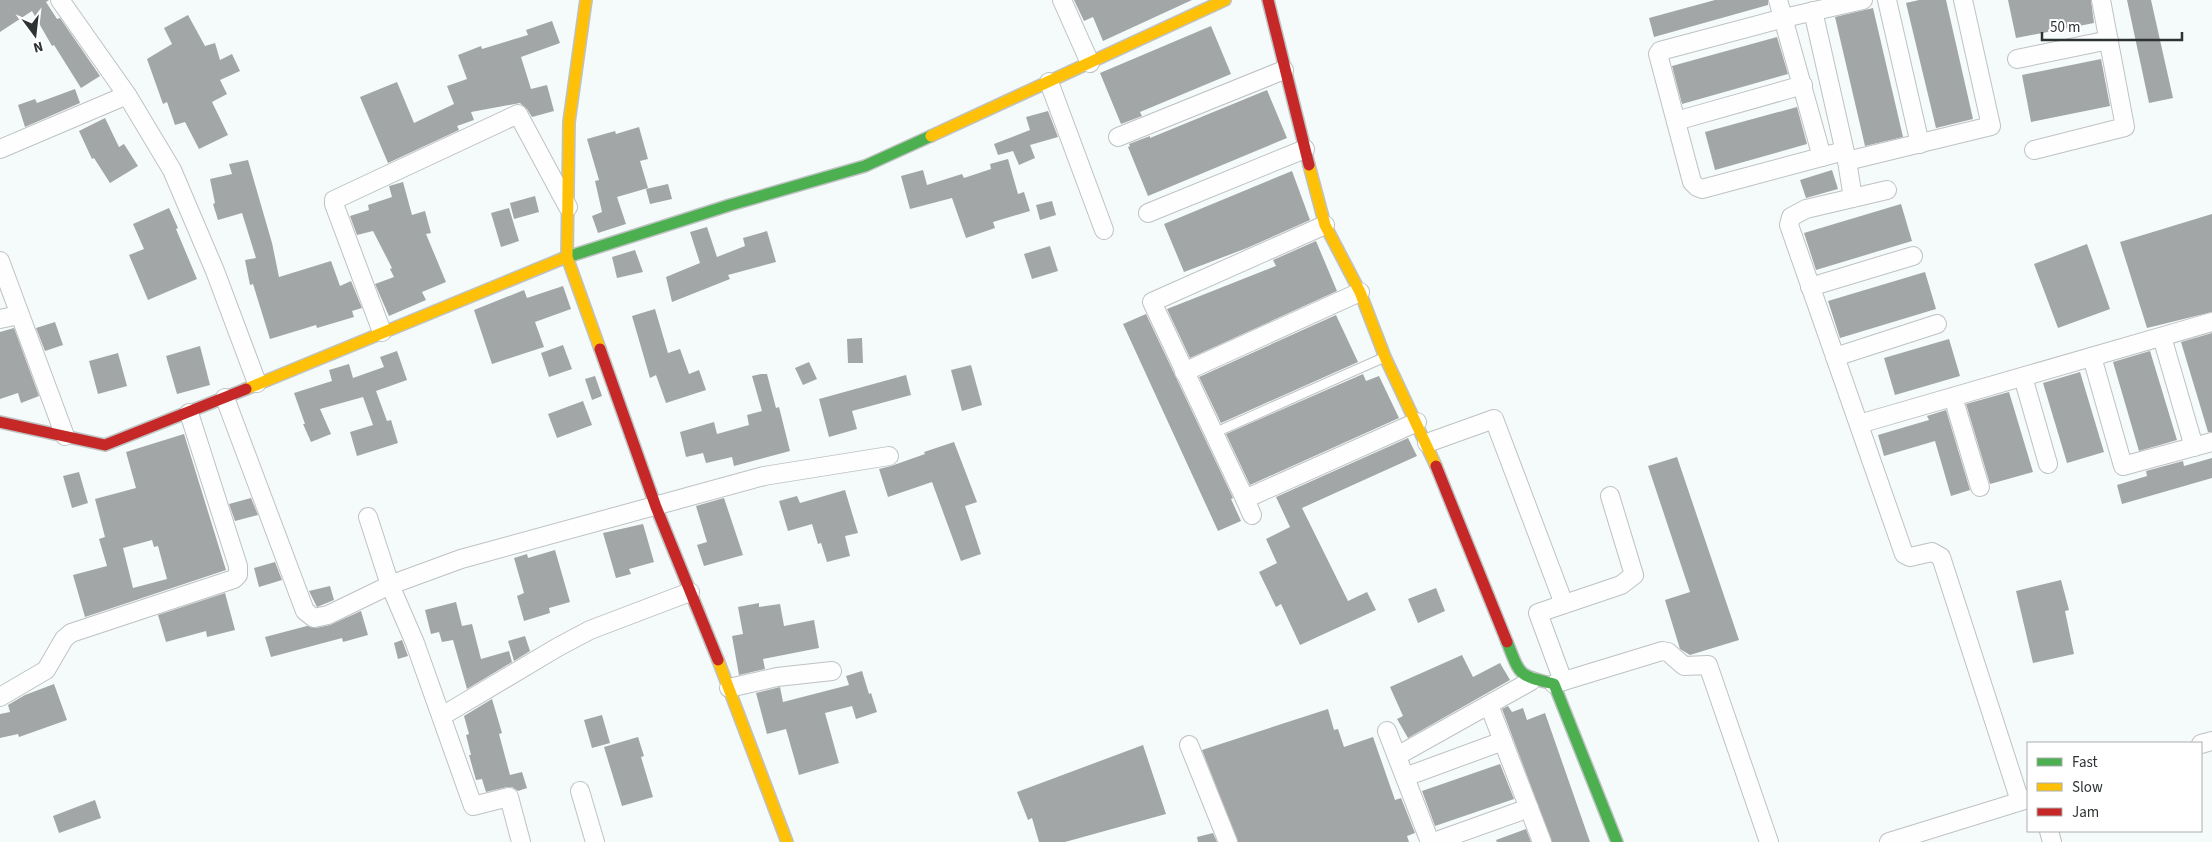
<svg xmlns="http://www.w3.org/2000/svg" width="2212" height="842" font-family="'Source Sans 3',sans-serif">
<rect width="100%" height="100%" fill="#f5fafb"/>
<!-- building -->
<g fill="#a2a6a7" fill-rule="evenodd">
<path d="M0,0h49l-3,2 11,17 3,-1 40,58 -19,12 -27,-43 -2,1 -20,-35 -32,21z"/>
<path d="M1074,0h118l-89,41 -10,-24 -9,4z"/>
<path d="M1715,0h53v5l-114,32 -5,-19z"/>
<path d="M1919,0h27l27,119 -37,9 -30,-125z"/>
<path d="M2008,0h83l3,23 -78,15z"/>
<path d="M2127,0h24l22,98 -24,5z"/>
<path d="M1873,8l30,129 -38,9 -30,-129z"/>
<path d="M188,15l17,31 10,-3 5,17 12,-6 8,17 -20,9 7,14 -15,8 16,33 -29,14 -14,-27 -10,3 -8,-23 -4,2 -16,-45 25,-15 -8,-16z"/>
<path d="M552,21l8,22 -39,14 10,32 16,-4 7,26 -22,6 -5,-8 -7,-6 -49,9 3,8 -17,6 2,4 -71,33 -28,-66 37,-15 17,41 40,-19 -7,-18 20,-7 -9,-24 23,-9 1,3 46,-14 -2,-5z"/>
<path d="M1211,26l20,48 -91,38 2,4 -21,8 -21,-51z"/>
<path d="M1777,37l11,37 -106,30 -10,-38z"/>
<path d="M2101,59l9,47 -79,16 -9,-47z"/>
<path d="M75,89l5,14 -55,24 -7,-22 17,-6 2,4z"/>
<path d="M1267,90l20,48 -139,58 -20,-49 2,-1 -1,-2 21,-8v2z"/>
<path d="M1797,107l10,37 -92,26 -10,-38z"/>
<path d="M1048,111l10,26 -28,8 5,13 -16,7 -6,-14 -15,4 -4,-11 36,-14 -4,-13z"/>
<path d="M105,118l14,29 5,-3 14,22 -28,17 -16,-25 -2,1 -13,-28z"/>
<path d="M639,127l9,32 -8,2 8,27 -31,9 9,27 -28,9 -6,-17 10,-4 -7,-31 4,-1 -12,-41 28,-8 1,3z"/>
<path d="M1008,159l10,35 6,-2 6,19 -37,11 2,6 -29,10 -14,-40 -42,11 -9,-33 22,-6 4,15 35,-11 2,4 27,-9 -1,-5z"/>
<path d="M248,160l24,83 7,34 52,-16 9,25 11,-5 11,27 -10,3 2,6 -37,11 -1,-3 -46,14 -17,-55 -3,1 -5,-25 11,-2 -14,-45 -24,7 -5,-16 2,-1 -5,-24 22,-5 -3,-10z"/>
<path d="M1832,170l6,19 -32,9 -6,-18z"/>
<path d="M1292,171l18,49 -63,28 -63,24 -20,-48z"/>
<path d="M403,182l9,33 13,-4 6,22 -5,1 20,48 -24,10 4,8 -37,16 -14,-32 19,-7 -4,-8 2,-1 -19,-37 -16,4 -7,-19 19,-6 -1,-5 24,-8 -3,-11z"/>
<path d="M668,184l4,15 -22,5 -4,-15z"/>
<path d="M535,196l4,16 -25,7 -4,-16z"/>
<path d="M1052,201l4,14 -16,5 -4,-15z"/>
<path d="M1901,204l11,37 -96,29 -12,-37z"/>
<path d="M169,208l9,20 -2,1 21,50 -49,21 -19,-45 15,-6 -11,-25z"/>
<path d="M509,208l10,33 -18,6 -10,-34z"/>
<path d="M2212,214v98l-65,16 -27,-86z"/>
<path d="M707,227l10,30 28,-11 -2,-8 24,-7 9,31 -48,13 2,4 -58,23 -6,-25 34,-14 -10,-31z"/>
<path d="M1316,241l21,50 -147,67 -23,-49 109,-43 -3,-6z"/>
<path d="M2087,244l23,65 -52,19 -24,-64z"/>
<path d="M1050,246l8,25 -26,8 -8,-25z"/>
<path d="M635,250l8,22 -26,6 -5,-21z"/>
<path d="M1925,272l11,37 -96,29 -12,-37z"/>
<path d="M563,286l8,23 -36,13 9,25 -52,17 -18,-54 50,-20 3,8z"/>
<path d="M655,309l13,44 12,-4 9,25 10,-4 7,20 -40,13 -10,-28 -6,3 -18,-62z"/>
<path d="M1146,314l87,184 -2,1 10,22 -23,10 -95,-207z"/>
<path d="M1336,315l22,47 -137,61 -22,-46z"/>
<path d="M55,322l8,23 -18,6 -9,-23z"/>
<path d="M14,328l25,68 -18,7 -3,-10 -18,6v-67z"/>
<path d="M2212,333v99h-4l-27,-90z"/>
<path d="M862,338l1,25h-15l-1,-24z"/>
<path d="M1949,339l11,37 -65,19 -11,-37z"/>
<path d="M563,345l9,24 -23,8 -8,-24z"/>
<path d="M200,346l10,39 -33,9 -11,-38z"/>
<path d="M397,351l10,29 -31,11 11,30 4,-1 7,23 -41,13 -7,-24 23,-7 -10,-28 -43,12 11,25 -20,8 -8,-18h2l-11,-31 38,-12 -3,-11 20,-6 4,14 31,-11 -4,-10z"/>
<path d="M2150,351l27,89 -38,11 -26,-89z"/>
<path d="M118,353l9,33 -29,8 -9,-33z"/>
<path d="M809,362l8,17 -14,6 -8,-17z"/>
<path d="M971,365l11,40 -20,6 -11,-41z"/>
<path d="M2080,372l24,80 -37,11 -24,-80z"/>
<path d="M761,374h6l9,34 3,-1 11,44 -56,15 -2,-9 -26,6 -3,-10 -17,4 -6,-25 34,-10 3,12 32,-9 -2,-10 15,-4 -10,-35z"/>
<path d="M1363,374l3,7 13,-5 20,42 -149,67 -24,-51z"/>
<path d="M906,375l5,20 -59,16 5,18 -28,8 -10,-38z"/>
<path d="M595,376l7,20 -10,4 -7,-21z"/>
<path d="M2009,392l24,80 -43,12 -24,-80z"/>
<path d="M583,401l9,24 -35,13 -9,-24z"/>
<path d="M1946,410l24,80 -19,6 -16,-55 -51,15 -6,-21 51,-15 -2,-4z"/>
<path d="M184,434l42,136 -141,47 -12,-42 34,-9 -8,-27 6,-2 -10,-38 41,-11 -10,-36zM152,540l2,7 4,-1 9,33 -34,9 -10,-40z"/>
<path d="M1408,438l9,18 -115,52 46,93 19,-9 9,18 -76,35 -19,-41 -5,3 -17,-35 18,-9 -11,-24 24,-12 -14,-30z"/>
<path d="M954,442l23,60 -12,4 16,48 -20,7 -29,-79 -44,15 -9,-28 12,-3 34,-12 -1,-2z"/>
<path d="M1677,457l62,183 -49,15 -10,-6 -15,-49 25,-8 -42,-126z"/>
<path d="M2212,458v20l-90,26 -5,-19 30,-9 -1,-5 37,-10 1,5z"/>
<path d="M79,472l9,31 -16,5 -9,-32z"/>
<path d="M845,490l13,43 -13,3 5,20 -23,6 -6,-19 -3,1 -6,-20 -24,7 -9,-30 18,-5 3,7z"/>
<path d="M251,498l7,17 -23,6 -6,-17z"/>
<path d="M724,498l19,57 -39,11 -7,-21 10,-3 -11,-36z"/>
<path d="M643,524l11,38 -25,7 2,5 -15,4 -13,-45z"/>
<path d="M555,550l15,52 -21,6 1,5 -26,8 -7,-25 7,-3 -10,-35 13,-4 1,4z"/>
<path d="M275,562l7,18 -23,7 -5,-19z"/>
<path d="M2061,580l8,30 -4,1 9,43 -41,9 -17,-72z"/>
<path d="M330,586l4,14 -17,7 -8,-16z"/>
<path d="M1436,588l9,23 -27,12 -10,-24z"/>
<path d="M225,593l10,37 -28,7 -1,-6 -40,11 -8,-27z"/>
<path d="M456,602l6,24 10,-2 9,35 28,-8 3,11 -45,27 -14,-49 -11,2 -3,-10 -8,2 -6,-24z"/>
<path d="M759,603v4l21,-3 4,22 30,-6 5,28 -56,11 2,10 -26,6 -7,-39 11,-2 -5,-27z"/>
<path d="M361,611l7,24 -25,7 -1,-4 -71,19 -6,-20 42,-11 9,2 14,-3z"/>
<path d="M525,636l5,15 -16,10 -6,-20z"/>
<path d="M402,640l6,16 -10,3 -4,-16z"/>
<path d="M1462,655l11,22 27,-14 10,17 -102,58 -11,-19 6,-3 -13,-29z"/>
<path d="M862,671l7,23 2,-1 6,19 -21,7 -4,-13 -27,7 14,50 -40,12 -13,-46 -19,5 -11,-41 24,-6 3,15 66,-17 -3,-9z"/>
<path d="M54,684l13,36 -48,17 -1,-3 -18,4v-24l10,-2 -2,-7 17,-10z"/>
<path d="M492,699l10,34 -3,1 11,41 12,-3 5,16 -9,3 -6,-4h-5l-21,5 -4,-13 -6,1 -7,-25h2l-5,-20 3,-1 -5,-18z"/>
<path d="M1508,706l4,6 11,-4 4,12 18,-7 45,129h-38l-50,-133z"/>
<path d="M1328,709l6,21 4,-1 6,18 29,-10 22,63 6,-2 14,35 -8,3 2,6h-171l-36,-92z"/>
<path d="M602,715l8,28 -18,5 -8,-28z"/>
<path d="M638,737l6,19 -3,1 12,40 -31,9 -18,-59z"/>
<path d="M1143,745l23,69 -101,28h-26l-7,-24 -4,2 -11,-28z"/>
<path d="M1500,764l14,35 -79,27 -13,-35z"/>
<path d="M95,800l6,18 -42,15 -6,-17z"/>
<path d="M1526,829l5,13h-34l-1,-2z"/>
<path d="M1213,833l4,9h-19l-1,-5z"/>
</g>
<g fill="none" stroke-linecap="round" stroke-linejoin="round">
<defs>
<path id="lane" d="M1214,433l171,-76"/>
<g id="street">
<path d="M60,0l67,95 45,75 43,101 42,112"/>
<path d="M1062,0l28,63"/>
<path d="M1778,0l44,157"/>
<path d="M1887,0l33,144"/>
<path d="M1813,11l34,150 6,37"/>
<path d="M2017,59l92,-19"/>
<path d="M1049,82l55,148"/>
<path d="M1676,121l127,-36"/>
<path d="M1118,137l166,-67"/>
<path d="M0,149l127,-54"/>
<path d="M2034,150l91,-23 -24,-127"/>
<path d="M1844,151l-142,38 -5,-2 -5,-5 -34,-128 2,-3 124,-33 79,-18"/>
<path d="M1847,161l144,-35 -28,-126"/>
<path d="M1887,190l-81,19 -15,8 -2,8 115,329 6,3 22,-5 9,5 79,244"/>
<path d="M1148,213l157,-64"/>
<path d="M1325,225l-173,77 93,197 172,-77"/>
<path d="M0,261l65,175"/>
<path d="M1810,287l103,-31"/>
<path d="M0,319l19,-4"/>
<path d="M382,332l-48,-128v-4l184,-86 50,93"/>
<path d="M2162,337l32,110"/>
<path d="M1835,357l102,-33"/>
<path d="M2092,357l31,109 89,-24"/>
<path d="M1184,372l176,-80"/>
<path d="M2023,377l25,87"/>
<path d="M1953,397l27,90"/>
<path d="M225,398l80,213 9,7 14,-3 62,-30 71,-26 303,-83 125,-20"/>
<path d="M1859,424l353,-102"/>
<path d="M1427,443l67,-24 70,185"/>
<path d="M1245,499l7,16"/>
<path d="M368,517l22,68 25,58 58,163 36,-9 12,45"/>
<path d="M1563,681l-25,-68 83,-28 13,-10 -24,-79"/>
<path d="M1554,684l108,-33 6,1 16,14 24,-1 61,177"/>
<path d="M729,688l48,-11 55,-6"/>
<path d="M0,697l46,-27 18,-31 7,-6 163,-54 4,-4v-9l-49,-153"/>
<path d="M1489,705l53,137"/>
<path d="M442,716l116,-69 32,-17 100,-38"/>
<path d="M1387,731l43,111"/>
<path d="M2201,744l11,-3"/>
<path d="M1189,745l39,97"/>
<path d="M1397,756l134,-75"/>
<path d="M1405,777l98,-36"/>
<path d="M580,791l15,51"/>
<path d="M2049,831l3,11"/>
<path d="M1434,842l95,-34"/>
<path d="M1889,842l139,-43"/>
</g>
<g id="fast">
<path d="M564,258l166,-53 135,-39 66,-30"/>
<path d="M1507,642c14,35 11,33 47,42l63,158"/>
</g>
<g id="slow">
<path d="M586,0l-17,122 -2,135 33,92"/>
<path d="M931,136l294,-136"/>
<path d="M1309,165l16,60 35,67 25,65 51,109"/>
<path d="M246,389l318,-131"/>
<path d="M718,660l69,182"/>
</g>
<g id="jam">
<path d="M1268,0l41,165"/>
<path d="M600,349l56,158 62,153"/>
<path d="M0,422l105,23 141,-56"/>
<path d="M1436,466l71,176"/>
</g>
</defs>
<!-- lane casing -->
<use href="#lane" stroke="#bec2c3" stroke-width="11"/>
<!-- street casing -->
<use href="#street" stroke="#bec2c3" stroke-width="20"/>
<!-- fast casing -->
<use href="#fast" stroke="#bec2c3" stroke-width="14"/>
<!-- slow casing -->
<use href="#slow" stroke="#bec2c3" stroke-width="14"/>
<!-- jam casing -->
<use href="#jam" stroke="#bec2c3" stroke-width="14"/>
<!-- lane -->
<use href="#lane" stroke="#fefefe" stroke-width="9"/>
<!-- street -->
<use href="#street" stroke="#fefefe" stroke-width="18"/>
<!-- fast -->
<use href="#fast" stroke="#4caf50" stroke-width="11"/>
<!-- slow -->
<use href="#slow" stroke="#ffc107" stroke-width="11"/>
<!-- jam -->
<use href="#jam" stroke="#c62828" stroke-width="11"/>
</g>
<!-- legend -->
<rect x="2027" y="742" width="175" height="90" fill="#ffffff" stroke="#abadad"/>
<rect x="2037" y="758" width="25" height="8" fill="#4caf50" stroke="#abadad"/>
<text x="2072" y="767" font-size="15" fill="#2d3233">Fast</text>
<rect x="2037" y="783" width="25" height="8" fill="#ffc107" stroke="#abadad"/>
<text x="2072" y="792" font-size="15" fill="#2d3233">Slow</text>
<rect x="2037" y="808" width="25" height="8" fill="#c62828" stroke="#abadad"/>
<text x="2072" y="817" font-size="15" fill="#2d3233">Jam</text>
<!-- north arrow -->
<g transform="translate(35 35) rotate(165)" stroke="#ffffff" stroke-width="4" paint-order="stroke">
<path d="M0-4L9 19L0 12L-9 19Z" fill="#2d3233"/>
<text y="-8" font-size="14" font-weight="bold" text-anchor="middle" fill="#2d3233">N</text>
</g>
<!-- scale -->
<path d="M2042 32v8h140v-8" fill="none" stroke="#2d3233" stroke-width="2.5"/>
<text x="2050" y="32" font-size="15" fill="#2d3233" stroke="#ffffff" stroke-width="4" paint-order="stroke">50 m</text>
</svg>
